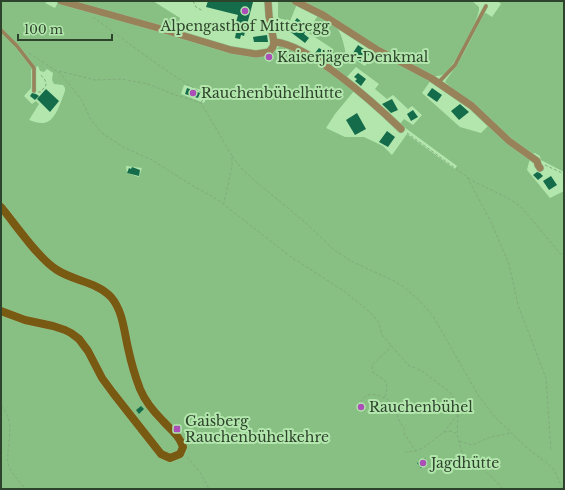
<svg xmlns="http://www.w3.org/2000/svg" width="565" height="490" font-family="'Libre Baskerville',serif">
<rect width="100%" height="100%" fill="#b2e6ad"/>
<!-- green -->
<g fill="#87c082" fill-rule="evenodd">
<path d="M1,1h47l-3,2 10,5 3,-6 21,8 5,-1 72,21 114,25 11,-10 31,14 42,32 -19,23 -9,14 19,9h19l19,9 9,9 15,-21 48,35 2,-3 -57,-42 4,-5 9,6 9,-10 -10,-9 -4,3 -15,-14 -6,4 -12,-10 4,-5 -23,-17 -11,12 -22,-17 10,-13 -26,-17 12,-18c21,13 22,17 27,40l19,12 10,-15 56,29 -9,13 38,34 21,6 8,-8 41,33 -3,12 23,28 14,-7v298h-563zM38,66l2,5 4,1 3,-3 6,4 -1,7 2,4 9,1 2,3v3c-4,10 -10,33 -23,32 -5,0 -9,-2 -13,-3l10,-16 -3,-3 -4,3 -8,-8 7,-8v-18zM184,85l29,8 -1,4 -6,2 -2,4 -23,-9zM126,166l16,2 -3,9 -12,-4z"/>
<path d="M73,1h80l27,17 -4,14z"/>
<path d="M277,1h14l6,3 -7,17 -12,-3v-17z"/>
<path d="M299,1h173l7,6c2,10 -25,60 -34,66 -3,3 -7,3 -11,3l-57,-29z"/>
<path d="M498,1h66v171l-23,-12 -1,-4 -5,-3 -4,1 -9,-5 -77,-67 1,-2c16,-20 26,-42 37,-66l3,-1 6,4 9,-13z"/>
</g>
<!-- building -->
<g fill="#156c4b">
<path d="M208,1l45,1 -9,34 -3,-1 -1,4 -5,-1 1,-5h-3l5,-18 -32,-8z"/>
<path d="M297,18l8,7 -4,4 4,3 -1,2 5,4 -4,5 -17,-13z"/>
<path d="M267,35l1,7h-14l-1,-5z"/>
<path d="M358,45l12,8 -7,10 -12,-7z"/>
<path d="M319,48l8,5 -4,5 -8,-5z"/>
<path d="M358,73l8,6 -5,7 -6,-5 2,-2 -3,-2z"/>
<path d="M187,88l13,5 -2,5 -13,-4z"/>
<path d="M432,88l10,7 -5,7 -10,-7z"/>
<path d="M46,89l13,12 -9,11 -13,-13z"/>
<path d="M32,93l4,1 3,2 -4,4 -5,-4z"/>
<path d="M392,99l6,11 -7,3 -9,-9z"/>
<path d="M460,104l9,8 -10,8 -8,-9z"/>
<path d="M413,110l5,7 -7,4 -4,-7z"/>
<path d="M357,113l9,16 -11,6 -9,-15z"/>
<path d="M387,131l8,6 -7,10 -9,-5z"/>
<path d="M132,167l8,3 -1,6 -12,-3 2,-5 2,1z"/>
<path d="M537,172l3,1 3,3 -5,4 -5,-5z"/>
<path d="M551,176l6,9 -8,5 -6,-9z"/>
<path d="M141,406l3,3 -5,5 -3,-4z"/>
<path d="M425,458l3,5 -7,5 -4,-5z"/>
</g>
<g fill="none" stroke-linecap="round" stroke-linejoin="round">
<defs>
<g id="lane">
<path d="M1,30l16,16 17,22v23"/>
<path d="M438,83l17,-18 31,-59"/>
</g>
<g id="street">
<path d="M61,1l97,27 73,22 25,4 13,-2 4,-5 1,-5 -5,-26 -1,-15"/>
<path d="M295,1l28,14 53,34 55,29 41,28 37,35 28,20 1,4 2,3"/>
<path d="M274,42c35,2 101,62 127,87"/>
</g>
<path id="secondary" d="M1,207c15,18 37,51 56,63 17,11 40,12 54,27 12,14 13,34 17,51 3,14 7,28 12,41 5,12 14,23 23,32 8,9 16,14 20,26l-3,7 -10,4 -9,-4 -48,-61 -11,-15 -14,-27 -9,-12 -8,-6 -6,-3 -12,-4 -28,-6 -24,-9"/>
</defs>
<!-- lane casing -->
<use href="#lane" stroke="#95c290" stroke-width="4.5"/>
<!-- street casing -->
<use href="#street" stroke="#95c290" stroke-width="8"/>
<!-- secondary casing -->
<use href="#secondary" stroke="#95c290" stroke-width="9"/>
<!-- path -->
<g stroke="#82ab7e" stroke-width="1" stroke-dasharray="3 2" stroke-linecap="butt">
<path d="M193,1l3,6 7,4"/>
<path d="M93,17c37,27 70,53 109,76l1,7 -2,2"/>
<path d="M29,53l32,21 20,25 10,21 11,13 21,14 29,13 36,23 30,17 73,57 53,34 28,23 7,9 3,12 26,30 14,6 29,22 7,14v7l-14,18 -21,16 -7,3 -11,1"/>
<path d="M59,71l36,9 26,-1 27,5 22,9 31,10 31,53v10l-8,37"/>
<path d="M38,92h3l5,-7 -1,-5 -5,-6"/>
<path d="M407,133l59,43"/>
<path d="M232,156l10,13 13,12 51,42 28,27 17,11 43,20 11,7 14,12 14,16 45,79 18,23 30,29 27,21 10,21"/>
<path d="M545,165l19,9"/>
<path d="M467,177l24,45 18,42 9,41 28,73 5,73"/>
<path d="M468,178c17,11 37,16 53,29l43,51"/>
<path d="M385,397c4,-16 2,-16 -12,-24l-1,-8 17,-16 2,-4"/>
<path d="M1,406c16,16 5,38 7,57 2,10 12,18 17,26"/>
<path d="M361,407l-1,-2c6,-19 23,-8 35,-1 1,9 3,17 9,24v5c4,6 7,12 12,18"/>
<path d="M458,415l-1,19 5,19 31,25 10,11"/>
<path d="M444,432l6,-1 6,2"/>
<path d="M459,441l13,4 19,-8 20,-4"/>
<path d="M187,457l13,15 9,17"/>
</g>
<!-- lane -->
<use href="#lane" stroke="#98825a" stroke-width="3.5"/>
<!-- street -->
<use href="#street" stroke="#98825a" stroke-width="7"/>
<!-- secondary -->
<use href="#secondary" stroke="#795a12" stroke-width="8"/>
</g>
<!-- markers -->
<g fill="#ab4eb8" stroke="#b2e6ad" stroke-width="1.5">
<circle cx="245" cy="11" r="4"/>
<circle cx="269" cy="57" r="4"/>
<circle cx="193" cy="93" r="4"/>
<circle cx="361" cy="407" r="4"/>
<rect x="173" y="425" width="8" height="8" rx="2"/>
<circle cx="423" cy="463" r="4"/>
</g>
<g text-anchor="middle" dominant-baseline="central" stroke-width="4" stroke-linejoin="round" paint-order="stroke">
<!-- poi labels -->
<g font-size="14" fill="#2d432b" stroke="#b2e6ad" text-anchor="start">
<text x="245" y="26" text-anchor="middle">Alpengasthof Mitteregg</text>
<text x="277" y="57">Kaiserjäger-Denkmal</text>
<text x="201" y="93">Rauchenbühelhütte</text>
<text x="369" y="407">Rauchenbühel</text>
<text x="185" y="421">Gaisberg<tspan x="185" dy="16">Rauchenbühelkehre</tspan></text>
<text x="431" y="463">Jagdhütte</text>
</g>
</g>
<!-- border -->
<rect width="565" height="490" fill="none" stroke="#2d432b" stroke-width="4"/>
<!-- scale -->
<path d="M18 34v6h94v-6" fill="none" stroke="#2d432b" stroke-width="2"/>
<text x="24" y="34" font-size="12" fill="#2d432b" stroke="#b2e6ad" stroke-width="3" paint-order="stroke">100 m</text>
</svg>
